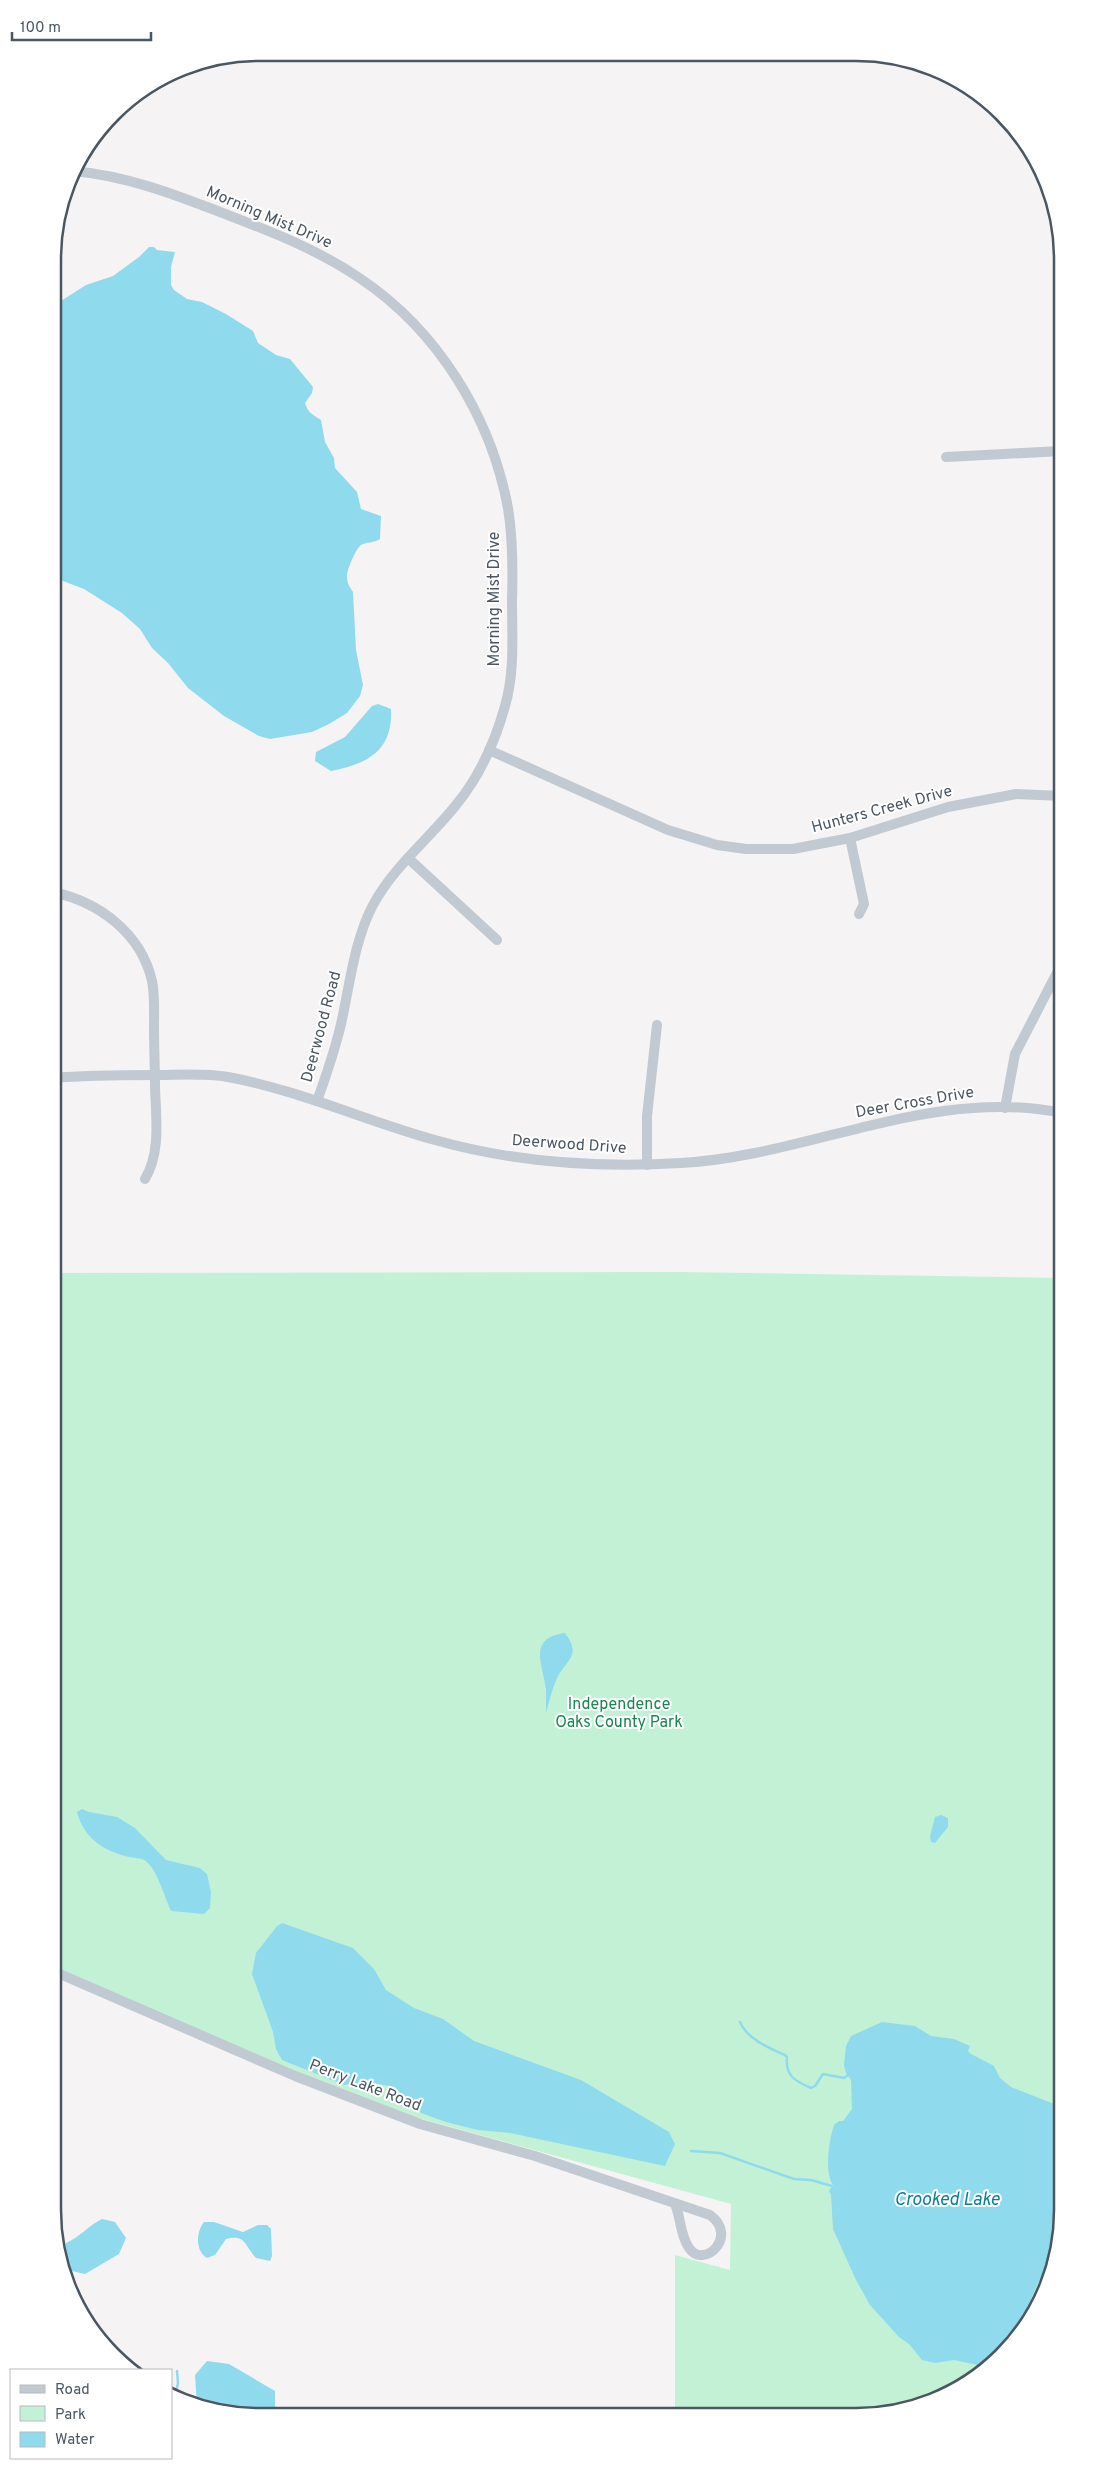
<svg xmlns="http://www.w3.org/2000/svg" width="1115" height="2469" font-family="Overpass,sans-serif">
<rect width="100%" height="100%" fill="#f5f3f3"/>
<!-- green -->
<path fill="#c3f1d5" d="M678,1272l384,6v945l-15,65 -36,58 -41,36 -61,27 -54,7 -180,-1v-160l55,15 1,-66 -338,-93 -340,-136v-702z"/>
<!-- water -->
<g fill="#90daee">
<path d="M149,247h5l3,3 18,2 -4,15v18l3,5 13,9 15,3 24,12 27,17 5,12 18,12 14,4 23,28 -1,6 -7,10c3,10 7,11 16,17l4,22 9,16 1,10 22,24 4,17 20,7 -1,23c-6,4 -13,3 -19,6 -5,3 -15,27 -14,32 0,7 3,10 6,15l3,58 7,35 -3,11 -13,17 -18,11 -17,8 -42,7 -11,-3 -35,-20 -36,-28 -20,-25 -16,-15 -12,-19 -18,-16 -38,-24 -21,-8 -10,-10v-265l33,-21 27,-9 26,-19z"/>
<path d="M378,704l13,5c2,43 -25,55 -60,62l-16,-10 1,-9 29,-15 27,-31z"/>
<path d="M565,1633c17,23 2,26 -8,45 -5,11 -8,24 -11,35 0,-8 0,-16 0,-24 -3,-25 -19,-51 19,-56z"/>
<path d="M82,1809l7,3 28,5 18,11 31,32 34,8 7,6 4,18 -1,16 -6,6 -33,-3c-6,-13 -15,-45 -27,-51 -4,-2 -10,-2 -15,-3 -26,-6 -45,-19 -52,-45z"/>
<path d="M941,1815l7,3v9l-13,16 -4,-1 -1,-6 5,-19z"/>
<path d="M282,1923l71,25 21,21 12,21 28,18 29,11 31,22 107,39 88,52 6,12 -10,22 -155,-33 -32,-3 -32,-8 -25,-9 -27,-26 -26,-5 -24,3 -62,-25 -6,-11 -3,-17 -21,-58 4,-21 21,-27z"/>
<path d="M882,2022l33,4 16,10 23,3 16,7 -2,5 3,3 23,12 6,12 11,9 51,20v116l-9,39 -15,21 -7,16 -1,16 -19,31 -24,21 -33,-7 -19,3 -13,-3 -13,-16 -10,-7 -29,-32 -14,-25 -23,-51 -2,-34 -2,-4 4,-6c-9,-12 -4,-46 1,-60l5,-4h4l9,-12 -1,-29 -5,-7 -2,-8 2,-19 5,-10z"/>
<path d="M102,2219l13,3 11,16 -7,16 -34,20 -13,-3 -10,-13 4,-15c14,-6 22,-17 36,-24z"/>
<path d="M204,2222h10l29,10 15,-7h9l4,4 1,27 -2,5 -14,-3c-12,-13 -10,-24 -30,-19l-11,16 -8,3c-12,-7 -11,-26 -3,-36z"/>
<path d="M207,2361l22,3 46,27v22h-55l-23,-8 -2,-30z"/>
</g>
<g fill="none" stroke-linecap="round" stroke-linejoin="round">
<!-- stream -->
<g stroke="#90daee" stroke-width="2.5">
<path d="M740,2022c7,17 29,26 45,33l2,2c-2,19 8,24 24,31l4,-2 8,-12 21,4 4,-3"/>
<path d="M691,2151l29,2 74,26 17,1 21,6"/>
<path d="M175,2397l3,-14 -1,-12"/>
</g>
<!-- street -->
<g stroke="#c1cad2" stroke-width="10">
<path d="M73,171c57,5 108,26 160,46 44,17 89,35 128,62 77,52 130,138 147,229 5,31 5,62 4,93 0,34 3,71 -7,105 -10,36 -25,70 -49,99 -27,34 -62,61 -83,100 -19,36 -23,79 -32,119 -6,26 -15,52 -24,77"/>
<path d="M946,457l116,-6"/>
<path d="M53,679l4,10"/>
<path d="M489,750l179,80 49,15 29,4h47l57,-11 98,-31 68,-13 46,2"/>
<path d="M850,838l14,66 -5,10"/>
<path d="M408,858l89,82"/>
<path d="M53,892c46,10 88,41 99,89 3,15 2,30 2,45 0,21 1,41 1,61 1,31 6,65 -10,92"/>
<path d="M53,1078c34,-3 69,-3 103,-3 24,0 49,-2 72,2 71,13 138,44 207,63 81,23 163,28 246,23 128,-7 251,-77 381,-50"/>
<path d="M1005,1108l10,-54 47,-91"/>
<path d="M647,1165v-49l10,-91"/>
<path d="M53,1971l242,105 125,48 115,32 175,59c29,21 -6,55 -21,33 -9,-13 -8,-30 -14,-44"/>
</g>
</g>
<g text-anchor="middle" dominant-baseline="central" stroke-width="4" stroke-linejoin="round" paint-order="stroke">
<!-- street labels -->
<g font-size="16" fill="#4a5661" stroke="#fff">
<text transform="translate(269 218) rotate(23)">Morning Mist Drive</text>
<text transform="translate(495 599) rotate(-90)">Morning Mist Drive</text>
<text transform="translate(882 810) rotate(-15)">Hunters Creek Drive</text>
<text transform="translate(322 1027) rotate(-75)">Deerwood Road</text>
<text transform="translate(915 1103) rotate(-10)">Deer Cross Drive</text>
<text transform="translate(569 1145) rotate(4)">Deerwood Drive</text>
<text transform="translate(365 2086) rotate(21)">Perry Lake Road</text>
</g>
<!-- park labels -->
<g font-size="16" fill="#17864f" stroke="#fff">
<text x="619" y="1705">Independence<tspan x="619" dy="18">Oaks County Park</tspan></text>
</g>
<!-- water labels -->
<g font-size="18" font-style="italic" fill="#0c7c9b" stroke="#fff">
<text x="947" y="2200">Crooked Lake</text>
</g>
</g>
<!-- crop -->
<path d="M0 0H1115V2469H0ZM259 61H856A198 198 0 0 1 1054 259V2210A198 198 0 0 1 856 2408H259A198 198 0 0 1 61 2210V259A198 198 0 0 1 259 61Z" fill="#fff" fill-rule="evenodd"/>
<path fill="none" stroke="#4a5661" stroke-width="2.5" d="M259 61H856A198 198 0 0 1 1054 259V2210A198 198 0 0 1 856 2408H259A198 198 0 0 1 61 2210V259A198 198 0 0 1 259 61Z"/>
<!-- legend -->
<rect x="10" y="2369" width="162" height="90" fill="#ffffff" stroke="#b7bbc0"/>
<rect x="20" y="2385" width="25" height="8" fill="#c1cad2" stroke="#b7bbc0"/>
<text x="55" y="2394" font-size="15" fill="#4a5661">Road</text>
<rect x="20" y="2406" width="25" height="15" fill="#c3f1d5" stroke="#b7bbc0"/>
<text x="55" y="2419" font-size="15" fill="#4a5661">Park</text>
<rect x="20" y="2432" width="25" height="15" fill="#90daee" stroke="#b7bbc0"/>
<text x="55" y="2444" font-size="15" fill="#4a5661">Water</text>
<!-- scale -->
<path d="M12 32v8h139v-8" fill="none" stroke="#4a5661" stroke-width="2.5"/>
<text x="20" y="32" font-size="15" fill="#4a5661" stroke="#ffffff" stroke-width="4" paint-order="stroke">100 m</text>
</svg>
